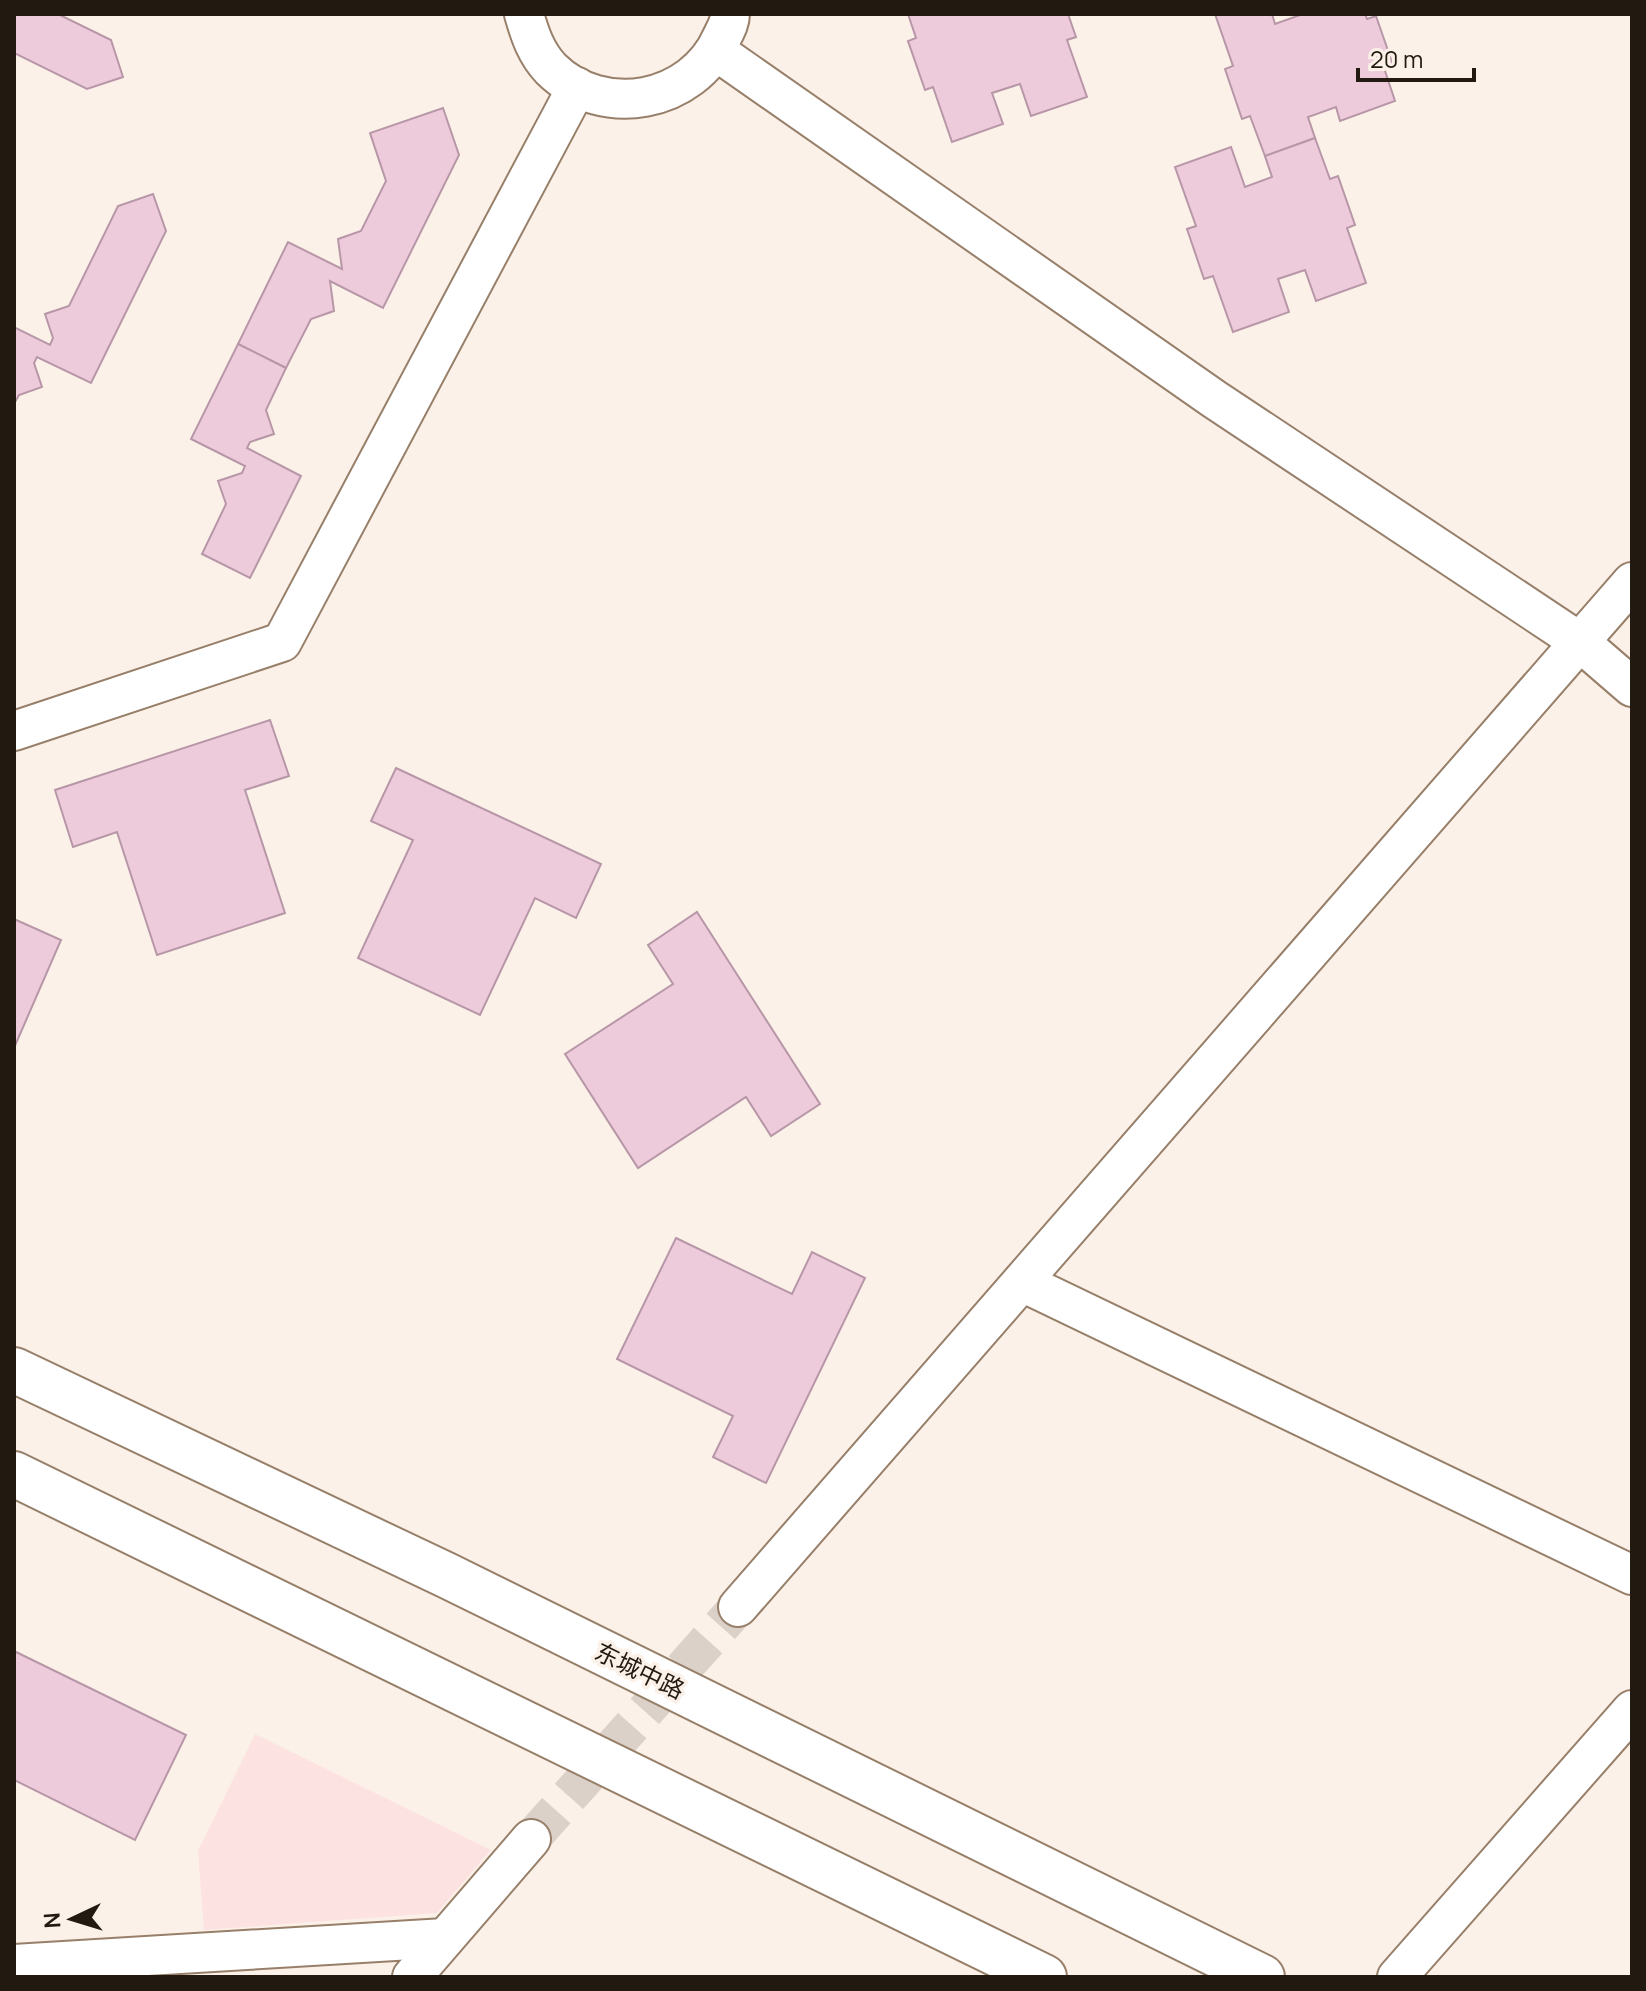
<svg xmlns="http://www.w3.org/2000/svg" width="1646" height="1991" font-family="Manrope,'Noto Sans SC',sans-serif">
<rect width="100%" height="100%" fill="#fcf1e8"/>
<!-- commercial -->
<path fill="#fde2e2" d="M255,1734l236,116 -54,63 -233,17 -6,-79z"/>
<!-- building -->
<g fill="#edcbdb" stroke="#b797a7" stroke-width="2">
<path d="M14,14h44l53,26 12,37 -36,12 -73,-36z"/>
<path d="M908,14h160l8,23 -9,3 20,57 -56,19 -11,-32 -28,9 11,31 -51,18 -19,-55 -8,3 -17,-49 8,-3z"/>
<path d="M1215,14h57l3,10 28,-10h62l2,5 9,-3 17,49 -9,3 11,33 -55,20 -4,-14 -28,10 7,21 -50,18 -15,-40 -8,3 -17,-50 8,-3z"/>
<path d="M443,108l16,47 -76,153 -53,-27 4,30 -23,8 -25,49 -48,-24 50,-102 54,27 -4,-30 23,-8 25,-50 -16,-48z"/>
<path d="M1315,138l15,41 8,-3 17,49 -8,3 19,55 -50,18 -11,-31 -27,9 11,33 -56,20 -20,-56 -9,3 -17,-50 9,-3 -21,-59 56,-20 14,40 27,-10 -7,-21z"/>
<path d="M153,194l13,37 -75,152 -54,-26 -3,6 8,24 -23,8 -5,9v-77l36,18 3,-7 -8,-24 24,-8 49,-100z"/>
<path d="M238,344l48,24 -20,42 8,24 -24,8 -3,6 54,28 -51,102 -48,-24 24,-50 -8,-23 24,-8 3,-7 -54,-27z"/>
<path d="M270,720l19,56 -44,14 40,123 -128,42 -40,-123 -44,15 -18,-57z"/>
<path d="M396,768l205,96 -25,54 -41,-20 -55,117 -122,-57 55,-118 -42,-19z"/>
<path d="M697,912l123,192 -49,32 -25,-39 -108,71 -73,-114 108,-70 -25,-39z"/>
<path d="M14,919l47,21 -47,108z"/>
<path d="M676,1238l116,56 20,-42 53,26 -99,205 -53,-26 20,-41 -116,-57z"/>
<path d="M14,1651l172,84 -51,105 -121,-60z"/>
</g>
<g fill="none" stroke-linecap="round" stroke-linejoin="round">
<!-- street-tunnel -->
<path stroke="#dbd1c8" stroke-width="38" stroke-dasharray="38 19" stroke-linecap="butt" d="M531,1839l207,-232"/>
<defs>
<g id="street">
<path d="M524,14c6,21 12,39 27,55 52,51 142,34 171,-32 4,-8 8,-15 8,-23"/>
<path d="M716,51l498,348 366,243 52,45"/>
<path d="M14,731l268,-89 295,-555"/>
<path d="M1022,1282l610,293"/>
<path d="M738,1607l894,-1025"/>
<path d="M14,1964l431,-26"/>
<path d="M412,1977l119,-138"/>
<path d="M1397,1977l235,-267"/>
</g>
<g id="primary">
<path d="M14,1370l432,205 816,402"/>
<path d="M14,1474l1030,503"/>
</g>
</defs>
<!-- street casing -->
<use href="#street" stroke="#977f69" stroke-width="42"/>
<!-- primary casing -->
<use href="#primary" stroke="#977f69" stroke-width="48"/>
<!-- street -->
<use href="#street" stroke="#fff" stroke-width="38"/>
<!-- primary -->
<use href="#primary" stroke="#fff" stroke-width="44"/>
</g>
<g text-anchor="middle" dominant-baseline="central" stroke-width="7" stroke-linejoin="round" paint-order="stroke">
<!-- street labels -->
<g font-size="24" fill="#221910" stroke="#fcf1e8">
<text transform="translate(640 1670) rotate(26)">东城中路</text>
</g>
</g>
<!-- border -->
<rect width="1646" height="1991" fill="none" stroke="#221910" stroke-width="32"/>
<!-- north arrow -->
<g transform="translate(72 1919) rotate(266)" stroke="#fcf1e8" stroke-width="6" paint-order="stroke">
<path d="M0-6L14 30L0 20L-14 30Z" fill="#221910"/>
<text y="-12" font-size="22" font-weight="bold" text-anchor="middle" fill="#221910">N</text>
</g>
<!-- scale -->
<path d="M1358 68v12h116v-12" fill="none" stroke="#221910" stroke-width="4"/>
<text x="1370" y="68" font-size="24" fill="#221910" stroke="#fcf1e8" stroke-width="6" paint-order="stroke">20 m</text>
</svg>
